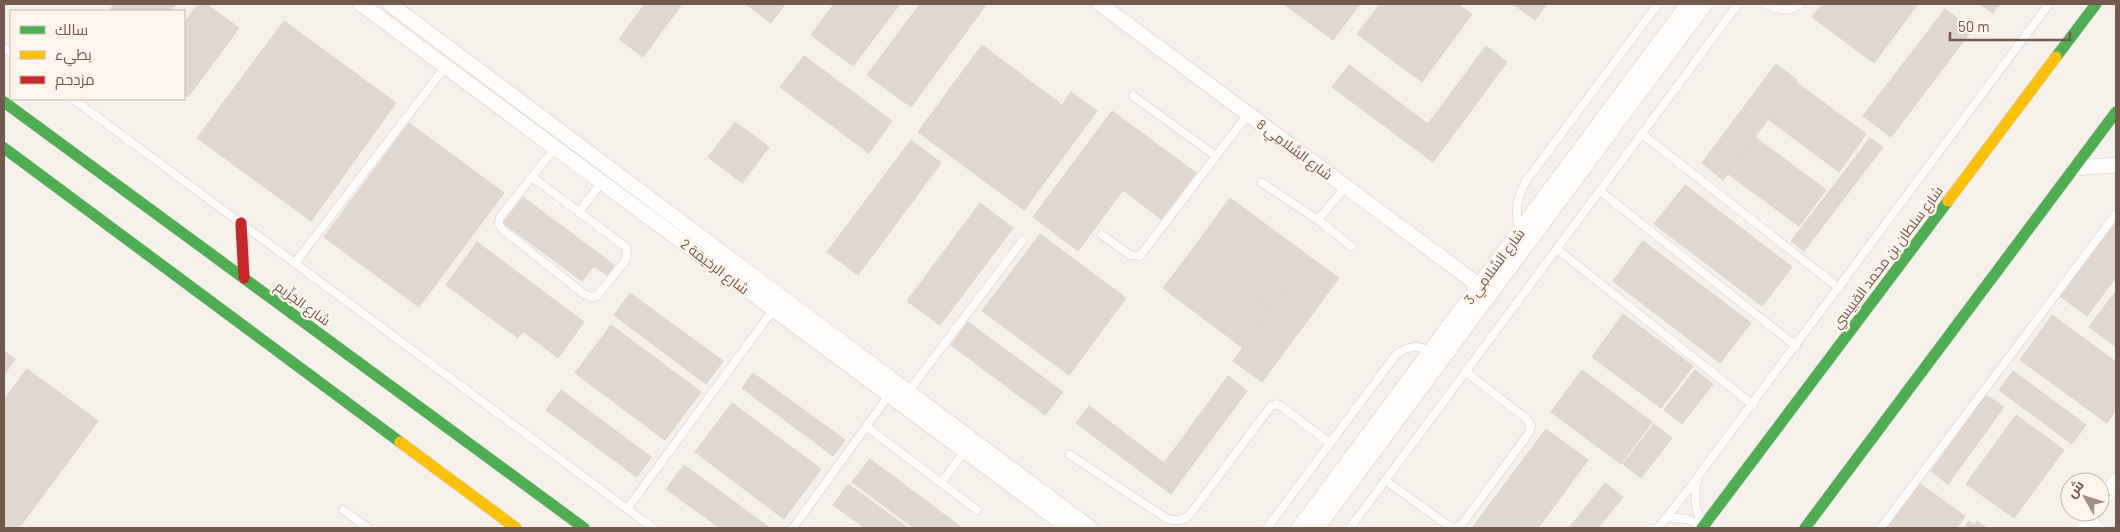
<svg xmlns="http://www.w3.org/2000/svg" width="2120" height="532" font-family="Barlow,Cairo,sans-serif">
<rect width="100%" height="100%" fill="#f6f1eb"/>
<!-- building -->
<g fill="#e0d7d1" stroke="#dfd4ce">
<path d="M114,4h62l-5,7h-62z"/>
<path d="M198,4h8l33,24 -51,69 -4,-3v-71z"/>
<path d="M645,4h37l-39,53 -24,-18z"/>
<path d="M746,4h39l-14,19z"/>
<path d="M834,4h66l-47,62 -42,-31z"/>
<path d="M920,4h61l4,2 -74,101 -44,-32z"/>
<path d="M1284,4h76l-27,36z"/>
<path d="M1380,4h77l15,10 -50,68 -65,-48z"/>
<path d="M1513,4h34l-12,16z"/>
<path d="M1822,4h96l-44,59 -62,-46z"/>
<path d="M1980,4h20l-7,9z"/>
<path d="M1945,9l27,21 -81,107 -28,-21z"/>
<path d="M284,21l112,82 -85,118 -114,-83z"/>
<path d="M982,45l80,60 9,-13 26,19 -73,99 -106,-78z"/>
<path d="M1486,46l21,16 -74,100 -101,-75 17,-22 79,59z"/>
<path d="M804,56l88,65 -23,32 -89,-66z"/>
<path d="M1776,64l21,16 -74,100 -21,-17z"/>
<path d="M1796,82l70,52 -27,38 -71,-53z"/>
<path d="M1112,111l84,62 -35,46 -38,-29 -45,61 -45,-34z"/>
<path d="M735,122l34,25 -27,36 -34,-26z"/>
<path d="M409,123l95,70 -85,114 -95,-70z"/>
<path d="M1755,137l71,53 -27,36 -71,-52z"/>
<path d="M1870,138l13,9 -79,104 -13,-10z"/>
<path d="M911,140l30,23 -83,112 -31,-23z"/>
<path d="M1685,185l107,82 -30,39 -108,-82z"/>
<path d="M523,197l91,68 -7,10 -13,-9 -12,15 -79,-58z"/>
<path d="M1230,198l80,59 -39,52 -79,-59z"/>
<path d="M980,203l33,25 -73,97 -33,-24z"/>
<path d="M2116,221v56l-29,39 -27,-20z"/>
<path d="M1040,234l86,64 -57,77 -87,-64z"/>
<path d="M1643,241l108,82 -31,40 -107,-82z"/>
<path d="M477,242l107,80 -26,36 -35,-27 -5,7 -72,-53z"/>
<path d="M1192,250l79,59 -28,39 -80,-60z"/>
<path d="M1310,257l29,21 -77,104 -29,-21z"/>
<path d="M2116,291v56l-27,-20z"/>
<path d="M630,293l93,68 -17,23 -92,-69z"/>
<path d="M1623,314l70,52 -32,42 -69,-51z"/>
<path d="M2052,315l64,47v48l-9,13 -87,-63z"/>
<path d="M968,322l95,70 -18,23 -94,-70z"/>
<path d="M611,325l90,67 -36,48 -90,-67z"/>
<path d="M4,351l11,8 -11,16z"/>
<path d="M27,369l71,52 -79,107h-15v-128z"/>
<path d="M1582,370l70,52 -31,42 -70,-52z"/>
<path d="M1695,370l18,14 -31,40 -18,-14z"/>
<path d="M2013,371l73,54 -14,19 -73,-54z"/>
<path d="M753,373l92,67 -12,16 -91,-68z"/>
<path d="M1228,376l19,15 -76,103 -95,-71 13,-17 75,57z"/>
<path d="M561,390l90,67 -14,20 -91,-67z"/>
<path d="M1986,395l18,12 -56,77 -17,-13z"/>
<path d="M732,403l89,66 -37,50 -89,-67z"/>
<path d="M2016,415l48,35 -50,68 -48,-34z"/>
<path d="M1654,424l18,14 -31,40 -18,-14z"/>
<path d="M1546,429l42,31 -50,68h-66z"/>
<path d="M870,459l91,68v1h-47l-62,-46z"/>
<path d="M684,465l86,63h-50l-54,-39z"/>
<path d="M1605,483l18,14 -25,31h-29z"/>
<path d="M1919,483l46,33 -8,12h-71z"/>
<path d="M848,484l60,44h-43l-32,-23z"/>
<path d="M1969,521l5,4 3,-4 10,7h-23z"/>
</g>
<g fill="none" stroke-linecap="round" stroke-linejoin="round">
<defs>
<g id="lane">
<path d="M1765,4c13,5 23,9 35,0"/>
<path d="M4,47l7,6"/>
<path d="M1133,96l83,60"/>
<path d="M73,99l580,429"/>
<path d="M1642,134l197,154"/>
<path d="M532,177l94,70 1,7 -2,7 -28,35 -5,1 -8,-3 -81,-64 -4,-6 1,-7 55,-69"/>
<path d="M1262,183l56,37 28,-34"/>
<path d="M1600,191l196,155"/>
<path d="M579,212l23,-30"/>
<path d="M1318,220l33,26"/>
<path d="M1520,230c-6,-18 -3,-32 6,-49l132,-177"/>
<path d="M1102,235l28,20 10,1 108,-142"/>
<path d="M1557,249l196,156"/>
<path d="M295,263l150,-196"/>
<path d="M908,392l114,-151"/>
<path d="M867,427l110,83"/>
<path d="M1070,455l96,63c10,4 18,3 25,-5l80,-107 6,-2 5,3 48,36"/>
<path d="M1386,481l63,45 7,2 6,-4 67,-91 2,-7 -4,-7 -61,-47"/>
<path d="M941,483l24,-32"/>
<path d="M627,509l146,-199"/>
<path d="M343,510l25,18"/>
<path d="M1667,517l20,2 15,7"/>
<path d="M2089,519l12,9"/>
<path d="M1702,524c-8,-17 -8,-30 -4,-48l351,-472"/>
<path d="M793,528l96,-133"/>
<path d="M1267,528l128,-172c11,-10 22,-12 35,-5"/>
<path d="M1350,528l388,-524"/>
<path d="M1658,528l38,-48"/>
<path d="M1881,528l235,-314"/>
</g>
<g id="street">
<path d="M361,4l708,524"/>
<path d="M390,4l700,524"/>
<path d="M1100,4l385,286"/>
<path d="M2075,168l41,-3"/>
<path d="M2100,503l16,-22"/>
<path d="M1299,528l389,-524"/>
<path d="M1317,528l388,-524"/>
<path d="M2082,528l12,-16"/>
</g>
<g id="fast">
<path d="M2056,57l40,-53"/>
<path d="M4,102l580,426"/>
<path d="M4,148l396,294"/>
<path d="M1702,528l246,-327"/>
<path d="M1805,528l311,-416"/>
</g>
<g id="slow">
<path d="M1948,201l108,-144"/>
<path d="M400,442l116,86"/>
</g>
<path id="jam" d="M241,223l3,55"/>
</defs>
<!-- lane casing -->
<use href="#lane" stroke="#d5cec8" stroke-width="9"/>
<!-- street casing -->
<use href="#street" stroke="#d5cec8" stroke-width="16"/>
<!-- fast casing -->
<use href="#fast" stroke="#d6cec8" stroke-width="12"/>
<!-- slow casing -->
<use href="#slow" stroke="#d6cec8" stroke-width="12"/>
<!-- jam casing -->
<use href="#jam" stroke="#d6cec8" stroke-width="12"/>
<!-- lane -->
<use href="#lane" stroke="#fefdfc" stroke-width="8"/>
<!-- street -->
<use href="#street" stroke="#fefdfc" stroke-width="15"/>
<!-- fast -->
<use href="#fast" stroke="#4caf50" stroke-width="11"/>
<!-- slow -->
<use href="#slow" stroke="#ffc107" stroke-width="11"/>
<!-- jam -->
<use href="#jam" stroke="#c62828" stroke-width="11"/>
</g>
<g text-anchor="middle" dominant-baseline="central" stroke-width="4.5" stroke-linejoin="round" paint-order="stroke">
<!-- street labels -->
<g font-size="14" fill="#73584d" stroke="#fef6ed">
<text transform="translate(1295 149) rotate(37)">شارع السَّلامِي 8</text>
<text transform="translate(1887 257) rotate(-53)">شارع سلطان بن محمد القبيسي</text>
<text transform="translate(715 266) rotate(37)">شارع الرخيمَة 2</text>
<text transform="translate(1494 266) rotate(-53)">شارع السَّلامِي 3</text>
<text transform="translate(303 303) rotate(36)">شارع الجَزِّيم</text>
</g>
</g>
<!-- border -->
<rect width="2120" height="532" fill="none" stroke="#73584d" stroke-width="10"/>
<!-- legend -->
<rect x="10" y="10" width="175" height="90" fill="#fef6ed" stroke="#c6b7ad"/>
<rect x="20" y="26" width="25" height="8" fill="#4caf50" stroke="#c6b7ad"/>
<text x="55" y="35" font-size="15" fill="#73584d">سالك</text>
<rect x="20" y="51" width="25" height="8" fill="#ffc107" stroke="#c6b7ad"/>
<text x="55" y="60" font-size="15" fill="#73584d">بطيء</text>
<rect x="20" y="76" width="25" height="8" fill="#c62828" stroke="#c6b7ad"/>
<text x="55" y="85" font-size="15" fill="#73584d">مزدحم</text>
<!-- north arrow -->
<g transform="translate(2085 497) rotate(309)"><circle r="24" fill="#fef6ed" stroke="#c6b7ad"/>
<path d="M0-4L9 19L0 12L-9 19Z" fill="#a18e84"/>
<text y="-8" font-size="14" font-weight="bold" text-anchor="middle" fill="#73584d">ش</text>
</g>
<!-- scale -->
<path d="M1950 32v8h120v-8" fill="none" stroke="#73584d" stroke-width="2.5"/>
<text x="1958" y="32" font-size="15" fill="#73584d" stroke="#fef6ed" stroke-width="4" paint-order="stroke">50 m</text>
</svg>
